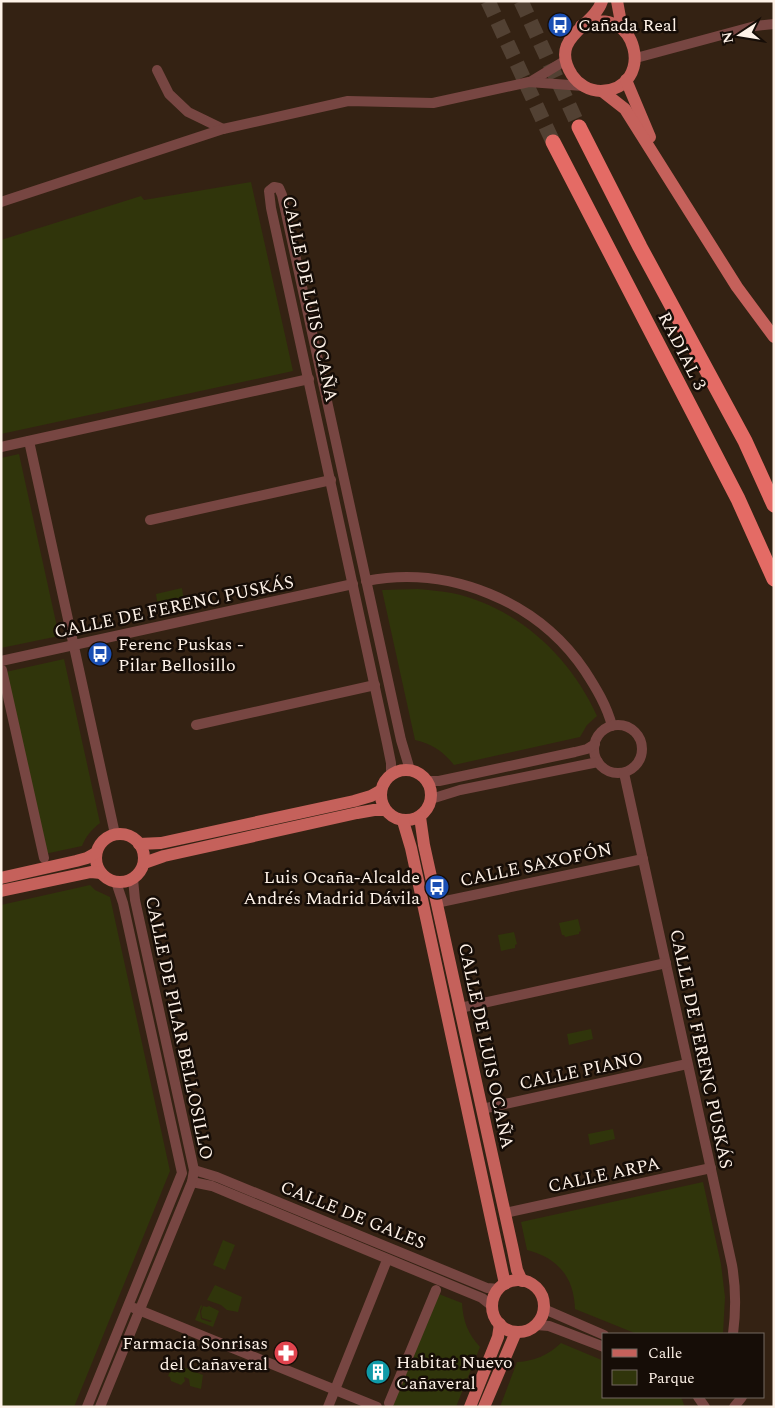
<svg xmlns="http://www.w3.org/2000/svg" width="775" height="1408" font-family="Spectral,serif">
<rect width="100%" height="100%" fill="#342213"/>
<!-- green -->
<g fill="#30350b">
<path d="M251,182l42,189 -292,63v-194l140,-44 3,4z"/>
<path d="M19,454l40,182 -58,12v-190z"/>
<path d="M182,588l2,14 -26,5 -2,-13z"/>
<path d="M418,589c11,1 23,2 34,4 65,14 118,63 145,123l-10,9 -7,12 -126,28c-11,-14 -22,-21 -39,-25l-33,-150z"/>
<path d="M64,659l36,164c-9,7 -14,13 -18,23l-42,9 -39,-182z"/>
<path d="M90,885l5,5 15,7 60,274 -96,236h-73v-502z"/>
<path d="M578,919l3,12 -2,1v2l-14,3 -1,-2h-2l-3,-12z"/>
<path d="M514,932l3,12 -2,1v3l-14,3 -3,-16z"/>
<path d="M591,1029l2,10 -24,6 -2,-11z"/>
<path d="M613,1129l2,10 -25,6 -2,-11z"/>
<path d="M703,1182l18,82 4,33 -2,37h-86l-62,-25c-1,-32 -17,-51 -48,-59l-6,-28z"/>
<path d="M223,1240l12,5 -10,25 -12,-5z"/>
<path d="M215,1285l27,12 -4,15 -11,-2 -6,-5 -14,-5z"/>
<path d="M431,1291l31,12c1,18 6,31 18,44l-24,60h-72z"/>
<path d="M201,1305l1,1 -2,5 1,8 9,3 2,-1 -10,-3 -1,-6 2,-6 4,1 2,-1 10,5 -6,16 -18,-7z"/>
<path d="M561,1343l43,18v36h77l4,10h-185l17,-45c18,-1 31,-7 44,-19z"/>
<path d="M178,1365l25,10 -2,14 -11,-3 -1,-7 -5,-2 1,4 -4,4 -10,-4 -1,-4 -2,-1 4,-9z"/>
</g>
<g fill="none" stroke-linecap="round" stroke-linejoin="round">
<!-- highway-tunnel -->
<g stroke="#524133" stroke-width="15" stroke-dasharray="15 8" stroke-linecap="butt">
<path d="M488,1l65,141"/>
<path d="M521,1l58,126"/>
</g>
<!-- minor -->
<g stroke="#774642" stroke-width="10">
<path d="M636,58l119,-32 19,-2"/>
<path d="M157,70l12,24 19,18 35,17"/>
<path d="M530,82l36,-22"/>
<path d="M1,202l222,-73 125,-28 85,2 96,-21 54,4"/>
<path d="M29,441l86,393"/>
<path d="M1,447l308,-68"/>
<path d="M150,520l181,-40"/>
<path d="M366,581c84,-16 172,20 219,90 11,17 22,35 27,55"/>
<path d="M1,661l352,-77"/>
<path d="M2,670l42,188"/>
<circle cx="618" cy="749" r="24"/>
<path d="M196,725l179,-40"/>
<path d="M624,773l108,492c4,23 4,46 1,69"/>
<path d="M391,774v-11l-4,-20 -116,-535 -2,-17 5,-4 5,1 3,7 119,545 9,30"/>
<path d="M427,781h12l19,-4 117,-25 12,-3 8,-5"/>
<path d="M431,799l29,-9 138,-28"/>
<path d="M436,903l207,-44"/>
<path d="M460,1008l206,-45"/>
<path d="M482,1109l205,-45"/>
<path d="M194,1170l23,7 270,111 12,1"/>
<path d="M192,1182l20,4 253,105 17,7 10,8"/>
<path d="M505,1213l206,-45"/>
<path d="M134,1308l243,99"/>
<path d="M544,1309l60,26"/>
<path d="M536,1325l13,1 55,21"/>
<path d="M698,1397l7,10"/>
<path d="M389,1403l47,-113"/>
<path d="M87,1407l95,-234 -59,-270 -7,-21"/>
<path d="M100,1407l92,-225 2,-12 -59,-270 -2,-21"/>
<path d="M328,1407l59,-147"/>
<path d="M734,1407l8,-10"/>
</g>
<!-- major -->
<g stroke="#c5615b" stroke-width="12">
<path d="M617,1l5,27"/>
<path d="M581,26c57,-26 76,63 20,65 -12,0 -23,-7 -29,-16 -24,-38 21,-47 30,-74"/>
<path d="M626,80l24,57"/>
<path d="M602,91l23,18 112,178 37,50"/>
<circle cx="406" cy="795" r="25"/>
<path d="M420,817l4,28 89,405 4,20 5,11"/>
<path d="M403,821l8,27 94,436"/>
<circle cx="120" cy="858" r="24"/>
<path d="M139,844l22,-1 193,-42 17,-5 9,-5"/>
<path d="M144,863l20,-7 193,-43 17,-3h11"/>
<path d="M1,878l75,-17 11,-3 9,-5"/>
<path d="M1,891l90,-19 10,1"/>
<circle cx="518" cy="1306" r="26"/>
<path d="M470,1407l28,-70 2,-13"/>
<path d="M484,1407l32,-75"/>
</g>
<!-- highway -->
<g stroke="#e46b65" stroke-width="15">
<path d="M579,127l61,120 105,194 29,64"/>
<path d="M553,142l185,357 36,80"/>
</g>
</g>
<!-- icons -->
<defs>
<symbol id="bus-disc" viewBox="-11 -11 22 22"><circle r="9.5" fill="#1a4fb4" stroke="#160d07"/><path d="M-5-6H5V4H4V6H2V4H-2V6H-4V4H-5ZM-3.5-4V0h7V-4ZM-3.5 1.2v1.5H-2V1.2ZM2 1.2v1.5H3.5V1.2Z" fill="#fff"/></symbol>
<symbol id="pharmacy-disc" viewBox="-11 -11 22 22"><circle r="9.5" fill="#e0444e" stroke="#160d07"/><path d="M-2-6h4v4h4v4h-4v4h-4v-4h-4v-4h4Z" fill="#fff"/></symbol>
<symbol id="building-disc" viewBox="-11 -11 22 22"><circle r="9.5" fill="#0f9aa8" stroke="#160d07"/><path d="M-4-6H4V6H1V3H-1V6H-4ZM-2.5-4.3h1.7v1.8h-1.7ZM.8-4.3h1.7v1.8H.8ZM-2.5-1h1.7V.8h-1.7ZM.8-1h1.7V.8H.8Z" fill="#fff"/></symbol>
</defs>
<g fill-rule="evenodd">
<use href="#bus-disc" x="546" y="11" width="28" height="28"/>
<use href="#bus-disc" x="86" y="640" width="28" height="28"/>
<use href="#bus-disc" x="423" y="873" width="28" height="28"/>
<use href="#pharmacy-disc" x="272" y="1339" width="28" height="28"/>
<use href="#building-disc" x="364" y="1358" width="28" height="28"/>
</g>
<g text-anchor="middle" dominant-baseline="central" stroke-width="5" stroke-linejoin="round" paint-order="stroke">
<!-- poi labels -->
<g font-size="18" fill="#fef2e8" stroke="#160d07" text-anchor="start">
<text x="578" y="25">Cañada Real</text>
<text x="118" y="644">Ferenc Puskas -<tspan x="118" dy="21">Pilar Bellosillo</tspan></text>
<text x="420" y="877" text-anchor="end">Luis Ocaña-Alcalde<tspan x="420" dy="21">Andrés Madrid Dávila</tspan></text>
<text x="268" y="1343" text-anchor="end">Farmacia Sonrisas<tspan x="268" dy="21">del Cañaveral</tspan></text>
<text x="396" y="1362">Habitat Nuevo<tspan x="396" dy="21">Cañaveral</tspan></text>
</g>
<!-- street labels -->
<g font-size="18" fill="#fef2e8" stroke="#160d07">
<text transform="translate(310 299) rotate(78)">CALLE DE LUIS OCAÑA</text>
<text transform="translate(682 351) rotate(63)">RADIAL 3</text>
<text transform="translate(174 607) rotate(-12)">CALLE DE FERENC PUSKÁS</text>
<text transform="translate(536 865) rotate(-12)">CALLE SAXOFÓN</text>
<text transform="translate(179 1028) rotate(78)">CALLE DE PILAR BELLOSILLO</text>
<text transform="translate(486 1046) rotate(78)">CALLE DE LUIS OCAÑA</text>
<text transform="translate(701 1049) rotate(78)">CALLE DE FERENC PUSKÁS</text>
<text transform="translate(581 1071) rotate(-12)">CALLE PIANO</text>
<text transform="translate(604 1175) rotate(-12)">CALLE ARPA</text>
<text transform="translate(353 1215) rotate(22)">CALLE DE GALES</text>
</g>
</g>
<!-- border -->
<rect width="775" height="1408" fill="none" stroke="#fef2e8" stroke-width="5"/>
<!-- legend -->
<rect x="602" y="1333" width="162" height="65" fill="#160d07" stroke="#736961"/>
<rect x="612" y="1349" width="25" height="8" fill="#c5615b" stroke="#736961"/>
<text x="648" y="1358" font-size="15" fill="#fef2e8">Calle</text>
<rect x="612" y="1370" width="25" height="15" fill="#30350b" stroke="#736961"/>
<text x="648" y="1383" font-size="15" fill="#fef2e8">Parque</text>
<!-- north arrow -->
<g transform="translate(740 35) rotate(258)" stroke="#160d07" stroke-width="4" paint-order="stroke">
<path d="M0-4L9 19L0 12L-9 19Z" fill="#fef2e8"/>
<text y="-8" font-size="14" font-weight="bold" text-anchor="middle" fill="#fef2e8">N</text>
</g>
</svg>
